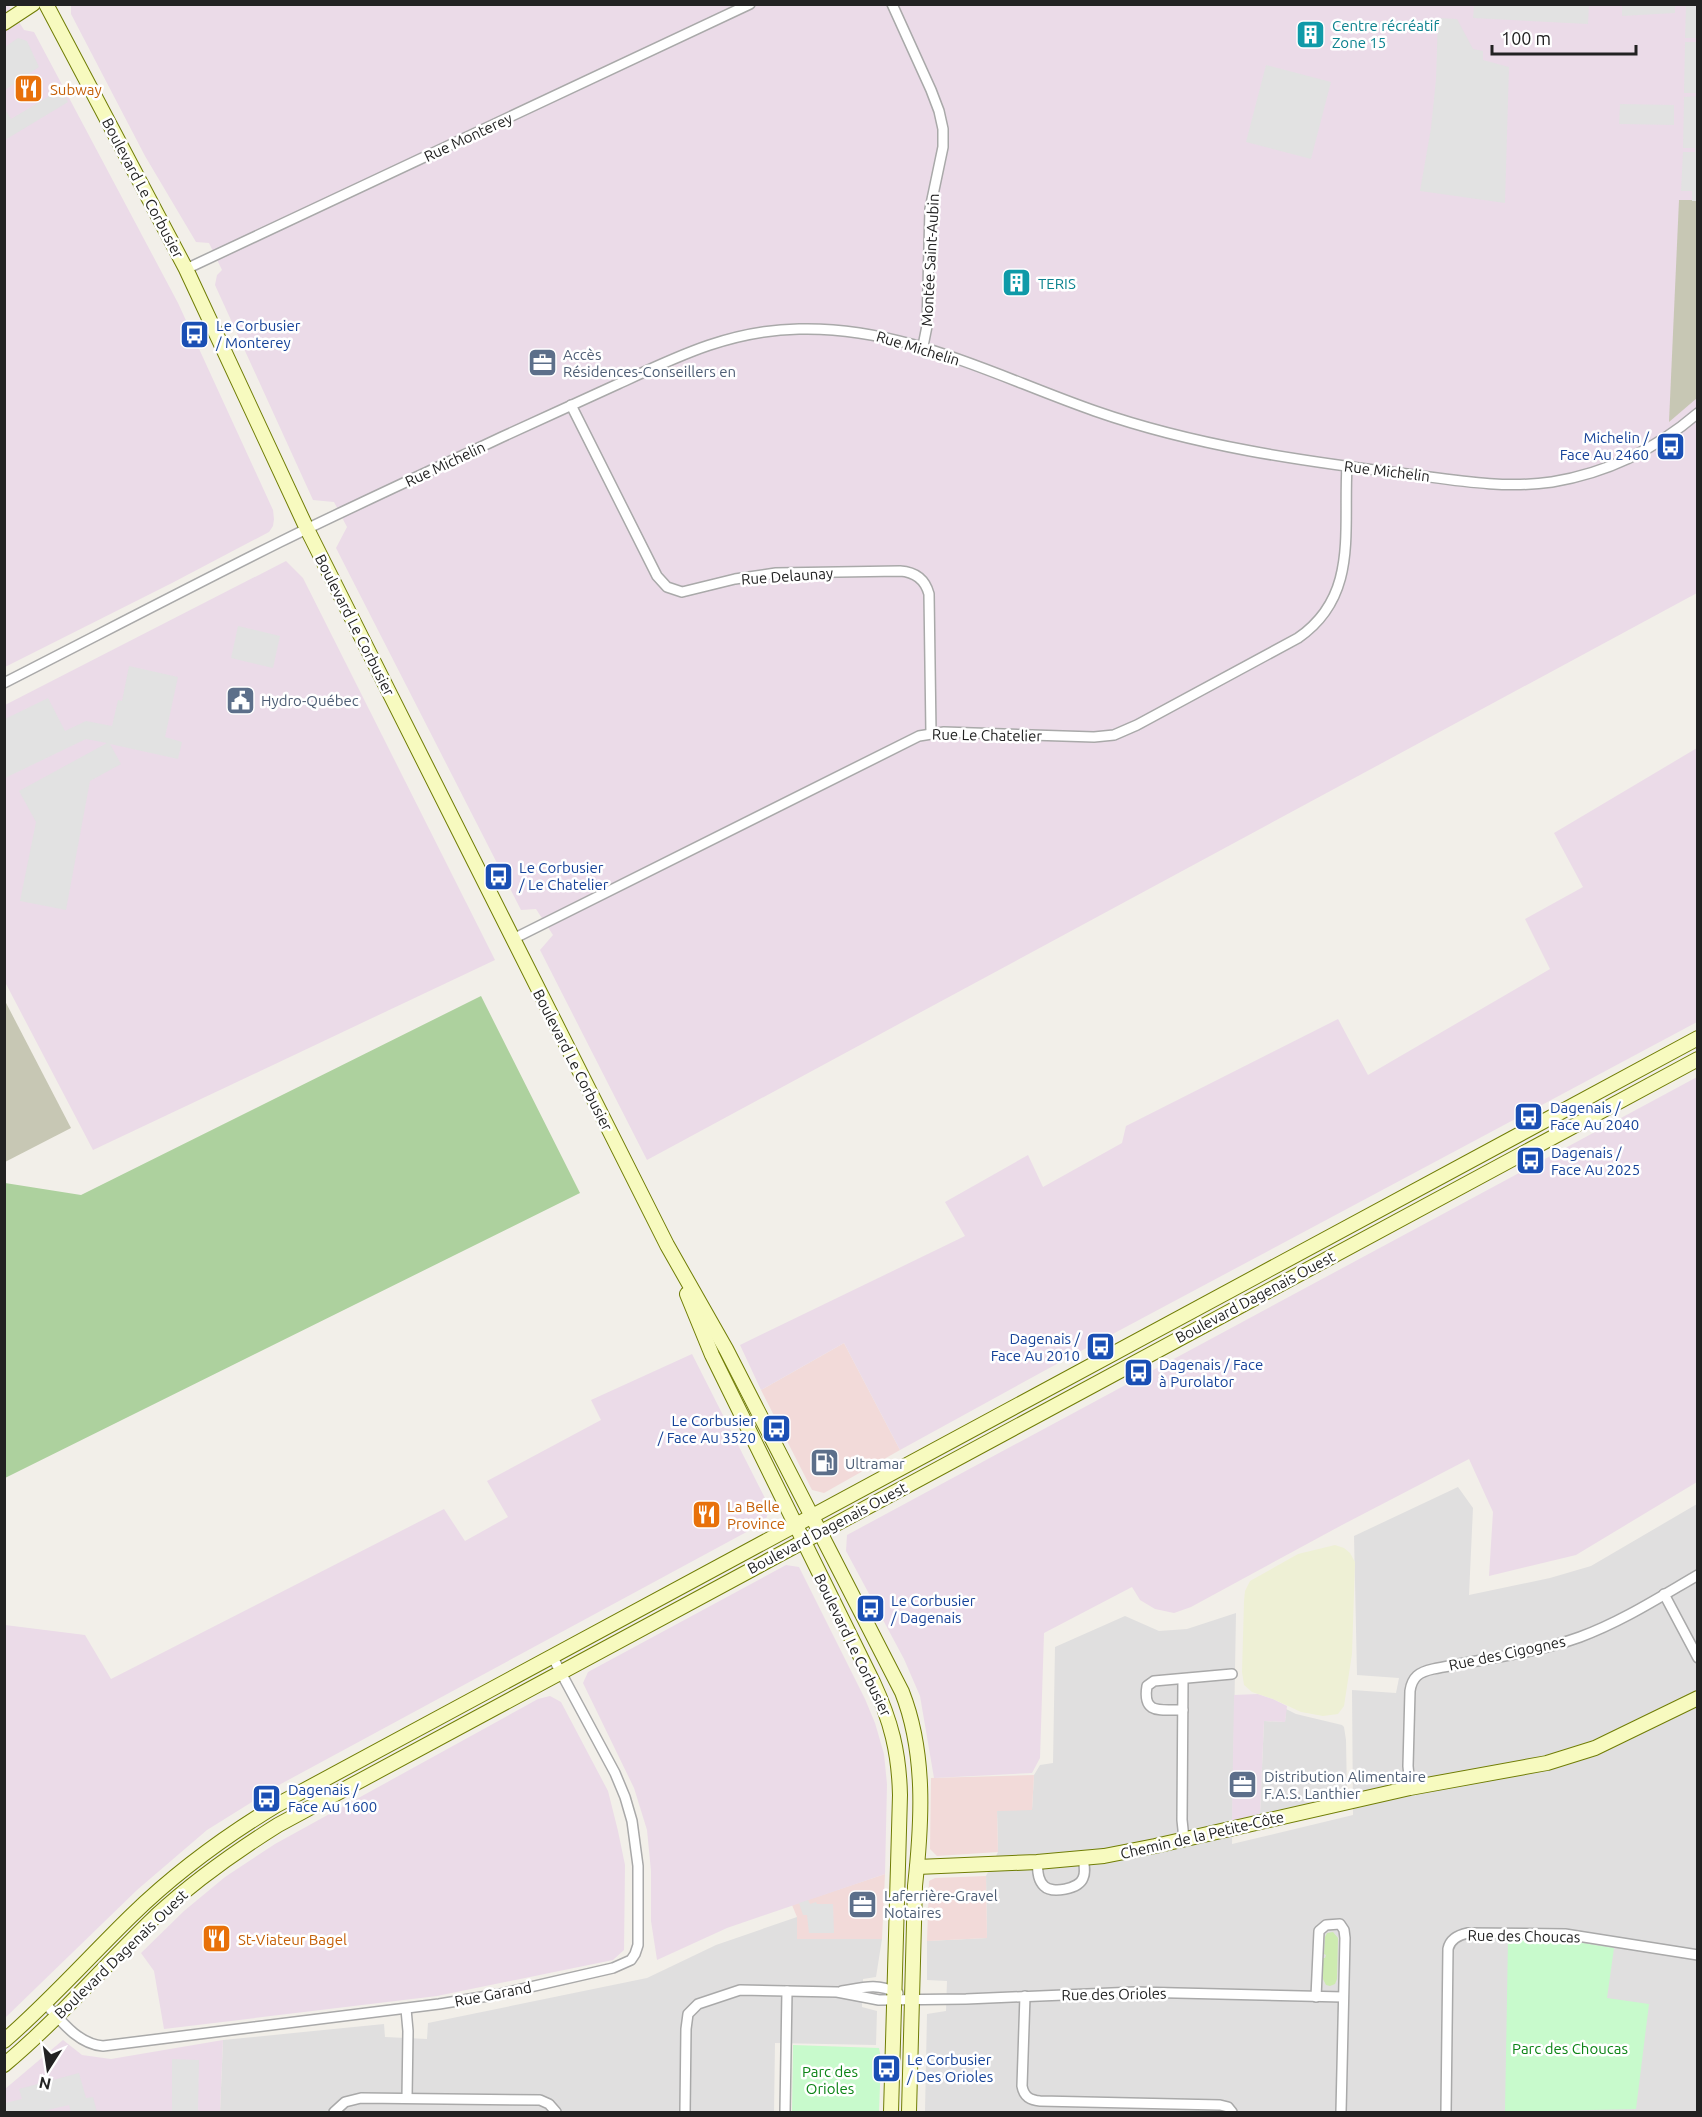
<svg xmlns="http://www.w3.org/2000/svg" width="1702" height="2117" font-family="Ubuntu,sans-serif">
<rect width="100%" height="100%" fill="#f2efe9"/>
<!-- residential -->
<g fill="#e0dfdf">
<path d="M1458,1487l15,21 -4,87 81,-17 41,-12 106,-62v608h-772l2,-98 19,-3 1,-30 -20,-1v-39l60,-3 -1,-62 12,-24 -1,-42h35l2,-35 6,-10 13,-2 2,-116 70,-31 34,15 28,-2 49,-16 -4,231 121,-29 -1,-125 44,3 3,-15 -42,-3 -3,-139z"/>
<path d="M1286,1709l10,5 46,11 2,2 2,13 1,55 -87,19 4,-93 21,1z"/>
<path d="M797,1917v22h85l-6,38 -13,2 -1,28 15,4 -1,34 -101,-2 -1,69h-554l3,-72 161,-16 1,13 42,2 1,-16 219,-45 69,-33z"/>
</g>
<!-- commercial -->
<g fill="#f2dad9">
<path d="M844,1343l56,107 -76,43 -12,-3 -51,-100z"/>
<path d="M1034,1775l-2,35 -35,1 1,41 -61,4 -7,-7 1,-71z"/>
<path d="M885,1874l-3,65h-85v-22l-5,-12z"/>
<path d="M986,1876l1,62 -60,3 2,-60 6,-3z"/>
</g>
<!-- industrial -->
<g fill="#ebdbe8">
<path d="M8,4l16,26 10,2 144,271 95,207 1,9 -1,7 -4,6 -97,51 -167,84 -1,-662z"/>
<path d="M71,4l1626,1v588l-1050,567 -107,-210 13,-15 -17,-26 -15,1 -185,-362 11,-21 -13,-25 -21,-2 -98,-215 2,-10 5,-5 -13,-27 -13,-1 -51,-86 -74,-142z"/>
<path d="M286,561l17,17 192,382 -402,190 -88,-168v-277z"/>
<path d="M1697,748v274l-633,338 -164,90 -56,-107 -83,47 -21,-45 225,-109 -20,-34 83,-47 15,32 79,-44 4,-17 212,-107 30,56 182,-106 -25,-50 58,-32 -29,-54z"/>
<path d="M1697,1077v405l-121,73 -87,21 4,-64 -24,-53 -127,66 -151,82 -17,6 -19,-4 -15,-9 -8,-13 -88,46 -4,125 -8,15 -98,5 -14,-82 -16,-37 -58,-108 1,-16z"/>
<path d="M692,1354l78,154 -5,14 -486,263 -72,45 -70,60 -132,128v-393l80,10 26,44 333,-170 21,32 43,-24 -21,-36 114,-61 -10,-20z"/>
<path d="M786,1565l13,2 66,132 10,24 9,31 3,30 -2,90 -158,54 -70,32 -6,-39v-50l-4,-41 -13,-42 -51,-105 5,-11z"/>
<path d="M1258,1694l15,5 14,7 -2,16 -21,-1 -4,93 -28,7 2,-126z"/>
<path d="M550,1696l11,6 47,89 10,40 7,34 -1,85 -11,10 -176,36 -273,33 -10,-58 -13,-18 43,-42 41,-34 50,-33 263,-145z"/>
<path d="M63,2040l19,15 29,4 112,-19 -3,72h-215v-23z"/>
</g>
<!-- construction -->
<g fill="#c7c7b4">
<path d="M1679,200h18v198l-28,24z"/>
<path d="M4,999l67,129 -66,34h-1z"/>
</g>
<!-- farmland -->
<path fill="#eef0d5" d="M1335,1545l9,3 6,5 5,9 -3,92 -8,52 -6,8 -15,2 -22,-4 -28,-13 -21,-7 -8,-7 -2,-13 2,-71 1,-10 5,-10 48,-27z"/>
<!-- grass -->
<path fill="#cdebb0" d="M1333,1932l5,6 -1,41 -2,5 -5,2 -4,-1 -3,-6v-21h2l1,-3 -2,-1 1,-17 2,-4z"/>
<!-- forest -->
<path fill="#add19e" d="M481,996l99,197 -575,285v-295l76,12z"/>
<!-- park -->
<g fill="#c8facc">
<path d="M1508,1940h56l50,8 -7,50 42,6 -13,105 -131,3z"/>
<path d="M793,2045l86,3 2,10 -2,54h-87z"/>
</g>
<!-- parking -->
<g fill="#e2e2e2">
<path d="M1474,5h115l-1,19 -115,-6z"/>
<path d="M1622,5h53v8l-53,3z"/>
<path d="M1686,5h11v33h-12z"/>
<path d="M1438,18l19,1 16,30 10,2v9l26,7 -4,136 -85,-12 11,-63 5,-49z"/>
<path d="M18,38l9,3 12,26 -34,23v-43z"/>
<path d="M1685,42h12v159h-5v-10h-11l2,-39h12v-4h-12l1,-51 13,-1 -1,-3h-12z"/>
<path d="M1266,65l65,17 -20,77 -65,-17z"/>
<path d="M61,89l7,13 -63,38v-31l6,10z"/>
<path d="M1620,104l54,1v20l-55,-1z"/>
<path d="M238,626l42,10 -7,32 -42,-10z"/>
<path d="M129,666l49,11 -13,60 17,5 -4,17 -68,-15 11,20 -31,17 -24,129 -46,-9 16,-79 -17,-31 88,-48 -21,-4 -81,39v-59l43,-21 17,33 21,-10 26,5 6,-26 4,1z"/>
<path d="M808,1900l2,4 6,-2 1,2h16l1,29h-25l-2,-18h-4l-4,-12z"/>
<path d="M172,2059l27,1 -1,52h-26z"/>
<path d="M79,2073l7,25 7,-1 4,15h-26l-2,-7 -30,7h-34v-9l17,-4 -3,-10z"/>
</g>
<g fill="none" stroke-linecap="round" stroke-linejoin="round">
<defs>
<g id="street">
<path d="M892,4l39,86 8,21 4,18v18l-13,62 -3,117 -4,20"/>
<path d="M186,269l564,-265"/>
<path d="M571,405l86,171 10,11 15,5 53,-13 41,-6 124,-2c15,1 25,8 29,23l2,139"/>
<path d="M4,683c92,-47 184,-95 276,-141 73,-36 148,-70 222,-105 39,-18 77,-35 116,-53 60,-28 113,-54 181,-55 106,-3 198,48 296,82 100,35 207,50 312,63 47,6 97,15 145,8 55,-9 104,-33 146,-69"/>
<path d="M513,939l406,-203 25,-4 150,5 20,-2 23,-10 161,-87c61,-42 45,-107 49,-172"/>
<path d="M1664,1594l34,64"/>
<path d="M1183,1679l-1,141 2,19"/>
<path d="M1183,1710c-21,-1 -41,6 -36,-24l7,-5 78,-7"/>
<path d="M1410,1788l-2,-22 2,-75c2,-14 9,-19 23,-22 48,-10 100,-15 147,-32 41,-15 80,-40 118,-62"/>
<path d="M1037,1862c1,8 0,17 7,24 8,8 35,3 39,-8 3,-6 1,-13 0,-20"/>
<path d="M842,1991c23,-4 34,-8 56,2"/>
<path d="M1025,1996l-3,90c2,11 8,14 18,15l180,4 8,2 4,5"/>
<path d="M1316,1997l3,-66 7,-6 14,-1 4,6 1,8 -4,174"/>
<path d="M45,2003c16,18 33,41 58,43l336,-42 61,-10 113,-26 18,-8 4,-6 3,-9v-79l-6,-45 -7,-24 -10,-24 -63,-117"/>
<path d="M406,2009l2,22 -1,67"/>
<path d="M334,2112l11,-10 16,-4 179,2 9,4 7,8"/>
<path d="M685,2112l1,-83 2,-15 10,-10 42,-14 97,2 42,8 87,-1 169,-7 208,5"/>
<path d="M785,2112l2,-121"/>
<path d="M1446,2112l2,-163c2,-10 10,-14 20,-16l97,1 133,21"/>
</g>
<g id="secondary">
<path d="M46,4l140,265 121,260 360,716 59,104 176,343c24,61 20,130 13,194l-6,226"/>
<path d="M4,23l29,-19"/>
<path d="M687,1294l25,61 161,327c18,39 26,70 27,113l-9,317"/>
<path d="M917,1867l120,-5 67,-6 51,-10 255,-58 137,-25 48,-15 103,-50"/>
<path d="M4,2041c45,-39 85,-84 127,-125 44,-43 93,-79 146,-111l1421,-767"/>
<path d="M4,2065c55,-46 101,-100 152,-149 37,-34 79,-64 122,-91l1420,-766"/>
</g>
</defs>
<!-- street casing -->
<use href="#street" stroke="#a9a9a9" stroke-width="12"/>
<!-- secondary casing -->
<use href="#secondary" stroke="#707d05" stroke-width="16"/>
<!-- street -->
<use href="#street" stroke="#fff" stroke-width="9"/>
<!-- secondary -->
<use href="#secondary" stroke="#f7fabf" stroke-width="14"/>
</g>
<!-- icons -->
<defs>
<symbol id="building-square" viewBox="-11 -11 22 22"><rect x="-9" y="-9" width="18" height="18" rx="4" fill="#0f9aa8" stroke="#fff"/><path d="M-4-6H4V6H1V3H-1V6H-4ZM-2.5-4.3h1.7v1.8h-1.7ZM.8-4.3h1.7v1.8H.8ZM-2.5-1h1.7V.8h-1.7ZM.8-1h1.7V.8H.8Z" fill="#fff"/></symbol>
<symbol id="restaurant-square" viewBox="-11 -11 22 22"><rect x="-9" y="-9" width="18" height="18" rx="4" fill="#e8710a" stroke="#fff"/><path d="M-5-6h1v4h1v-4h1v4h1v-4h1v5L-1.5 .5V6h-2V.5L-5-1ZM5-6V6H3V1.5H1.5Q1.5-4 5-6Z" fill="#fff"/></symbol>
<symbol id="bus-square" viewBox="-11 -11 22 22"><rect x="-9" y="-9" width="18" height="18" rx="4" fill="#1a4fb4" stroke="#fff"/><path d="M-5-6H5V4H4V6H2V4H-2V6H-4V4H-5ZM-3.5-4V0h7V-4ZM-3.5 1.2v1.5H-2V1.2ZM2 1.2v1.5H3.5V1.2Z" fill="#fff"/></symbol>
<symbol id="office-square" viewBox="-11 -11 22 22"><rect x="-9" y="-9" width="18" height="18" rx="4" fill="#5c6f8a" stroke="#fff"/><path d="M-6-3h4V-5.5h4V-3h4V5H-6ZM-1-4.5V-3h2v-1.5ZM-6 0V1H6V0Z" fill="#fff"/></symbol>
<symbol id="civic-square" viewBox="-11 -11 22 22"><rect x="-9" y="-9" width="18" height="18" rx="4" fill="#5c6f8a" stroke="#fff"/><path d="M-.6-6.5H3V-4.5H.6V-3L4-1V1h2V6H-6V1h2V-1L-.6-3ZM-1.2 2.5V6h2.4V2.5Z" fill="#fff"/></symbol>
<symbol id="fuel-square" viewBox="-11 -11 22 22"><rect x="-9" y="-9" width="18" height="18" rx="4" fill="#5c6f8a" stroke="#fff"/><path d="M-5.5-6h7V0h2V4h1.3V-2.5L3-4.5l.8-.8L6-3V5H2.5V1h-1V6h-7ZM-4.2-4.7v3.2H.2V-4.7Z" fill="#fff"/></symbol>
</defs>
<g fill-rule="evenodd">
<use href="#building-square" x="1294" y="18" width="33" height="33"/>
<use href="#restaurant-square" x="12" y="72" width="33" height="33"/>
<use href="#building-square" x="1000" y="266" width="33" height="33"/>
<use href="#bus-square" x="178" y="318" width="33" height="33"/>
<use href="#office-square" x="526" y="346" width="33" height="33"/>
<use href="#bus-square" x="1654" y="430" width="33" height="33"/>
<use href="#civic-square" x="224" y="684" width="33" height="33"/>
<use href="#bus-square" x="482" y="860" width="33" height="33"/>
<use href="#bus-square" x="1512" y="1100" width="33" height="33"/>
<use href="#bus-square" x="1514" y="1144" width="33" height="33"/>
<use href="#bus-square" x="1084" y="1330" width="33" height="33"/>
<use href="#bus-square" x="1122" y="1356" width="33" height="33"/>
<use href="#bus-square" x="760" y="1412" width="33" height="33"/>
<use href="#fuel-square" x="808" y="1446" width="33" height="33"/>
<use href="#restaurant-square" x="690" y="1498" width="33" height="33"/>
<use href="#bus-square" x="854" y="1592" width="33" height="33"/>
<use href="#office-square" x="1226" y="1768" width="33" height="33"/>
<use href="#bus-square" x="250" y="1782" width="33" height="33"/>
<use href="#office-square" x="846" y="1888" width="33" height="33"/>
<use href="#restaurant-square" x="200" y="1922" width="33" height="33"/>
<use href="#bus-square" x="870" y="2052" width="33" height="33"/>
</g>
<g text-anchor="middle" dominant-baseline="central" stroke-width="5" stroke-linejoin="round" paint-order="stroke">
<!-- culture labels -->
<g font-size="15" fill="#0d838f" stroke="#fff" text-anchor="start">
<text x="1332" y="25">Centre récréatif<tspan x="1332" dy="17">Zone 15</tspan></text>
<text x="1038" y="283">TERIS</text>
</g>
<!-- food labels -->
<g font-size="15" fill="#c56008" stroke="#fff" text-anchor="start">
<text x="50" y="89">Subway</text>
<text x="727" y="1506">La Belle<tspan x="727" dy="17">Province</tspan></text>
<text x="238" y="1939">St-Viateur Bagel</text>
</g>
<!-- street labels -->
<g font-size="15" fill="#222" stroke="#fff">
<text transform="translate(468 137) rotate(-25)">Rue Monterey</text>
<text transform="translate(143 188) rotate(62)">Boulevard Le Corbusier</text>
<text transform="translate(930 260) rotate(-87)">Montée Saint-Aubin</text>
<text transform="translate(918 348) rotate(17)">Rue Michelin</text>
<text transform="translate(445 464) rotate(-25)">Rue Michelin</text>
<text transform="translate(1387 471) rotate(7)">Rue Michelin</text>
<text transform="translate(787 576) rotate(-4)">Rue Delaunay</text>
<text transform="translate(355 625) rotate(63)">Boulevard Le Corbusier</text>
<text transform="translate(987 735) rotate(1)">Rue Le Chatelier</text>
<text transform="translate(573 1060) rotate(63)">Boulevard Le Corbusier</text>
<text transform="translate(1255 1297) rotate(-28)">Boulevard Dagenais Ouest</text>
<text transform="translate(827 1528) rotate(-28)">Boulevard Dagenais Ouest</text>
<text transform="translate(853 1645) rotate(64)">Boulevard Le Corbusier</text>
<text transform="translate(1507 1653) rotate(-12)">Rue des Cigognes</text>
<text transform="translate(1202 1835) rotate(-13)">Chemin de la Petite-Côte</text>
<text transform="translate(1524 1936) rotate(1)">Rue des Choucas</text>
<text transform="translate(121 1954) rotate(-44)">Boulevard Dagenais Ouest</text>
<text transform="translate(493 1994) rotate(-11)">Rue Garand</text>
<text transform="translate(1114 1994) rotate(-1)">Rue des Orioles</text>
</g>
<!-- transit labels -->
<g font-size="15" fill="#164399" stroke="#fff" text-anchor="start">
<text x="216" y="325">Le Corbusier<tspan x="216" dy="17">/ Monterey</tspan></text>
<text x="1649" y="437" text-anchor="end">Michelin /<tspan x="1649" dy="17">Face Au 2460</tspan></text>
<text x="519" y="867">Le Corbusier<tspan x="519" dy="17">/ Le Chatelier</tspan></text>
<text x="1550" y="1107">Dagenais /<tspan x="1550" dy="17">Face Au 2040</tspan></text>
<text x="1551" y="1152">Dagenais /<tspan x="1551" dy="17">Face Au 2025</tspan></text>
<text x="1080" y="1338" text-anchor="end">Dagenais /<tspan x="1080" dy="17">Face Au 2010</tspan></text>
<text x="1159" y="1364">Dagenais / Face<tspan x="1159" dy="17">à Purolator</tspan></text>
<text x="756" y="1420" text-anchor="end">Le Corbusier<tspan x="756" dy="17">/ Face Au 3520</tspan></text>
<text x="891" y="1600">Le Corbusier<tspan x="891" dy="17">/ Dagenais</tspan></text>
<text x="288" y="1789">Dagenais /<tspan x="288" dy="17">Face Au 1600</tspan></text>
<text x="907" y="2059">Le Corbusier<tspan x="907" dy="17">/ Des Orioles</tspan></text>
</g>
<!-- service labels -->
<g font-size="15" fill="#4e5e75" stroke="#fff" text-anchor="start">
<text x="563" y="354">Accès<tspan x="563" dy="17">Résidences-Conseillers en</tspan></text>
<text x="261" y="700">Hydro-Québec</text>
<text x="845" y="1463">Ultramar</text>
<text x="1264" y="1776">Distribution Alimentaire<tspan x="1264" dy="17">F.A.S. Lanthier</tspan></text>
<text x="884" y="1895">Laferrière-Gravel<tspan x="884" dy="17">Notaires</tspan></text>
</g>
<!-- park labels -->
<g font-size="15" fill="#0c8416" stroke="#fff">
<text x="1570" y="2048">Parc des Choucas</text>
<text x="830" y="2071">Parc des<tspan x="830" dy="17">Orioles</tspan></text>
</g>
</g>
<!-- border -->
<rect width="1702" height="2117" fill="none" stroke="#222222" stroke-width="12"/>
<!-- north arrow -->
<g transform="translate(48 2069) rotate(192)" stroke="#ffffff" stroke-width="4.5" paint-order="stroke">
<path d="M0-4.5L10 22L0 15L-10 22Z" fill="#222222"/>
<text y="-9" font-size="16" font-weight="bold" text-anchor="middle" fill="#222222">N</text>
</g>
<!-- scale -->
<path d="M1492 45v9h144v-9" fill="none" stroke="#222222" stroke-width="3"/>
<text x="1501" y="45" font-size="18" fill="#222222" stroke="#ffffff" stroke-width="4.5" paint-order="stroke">100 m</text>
</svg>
